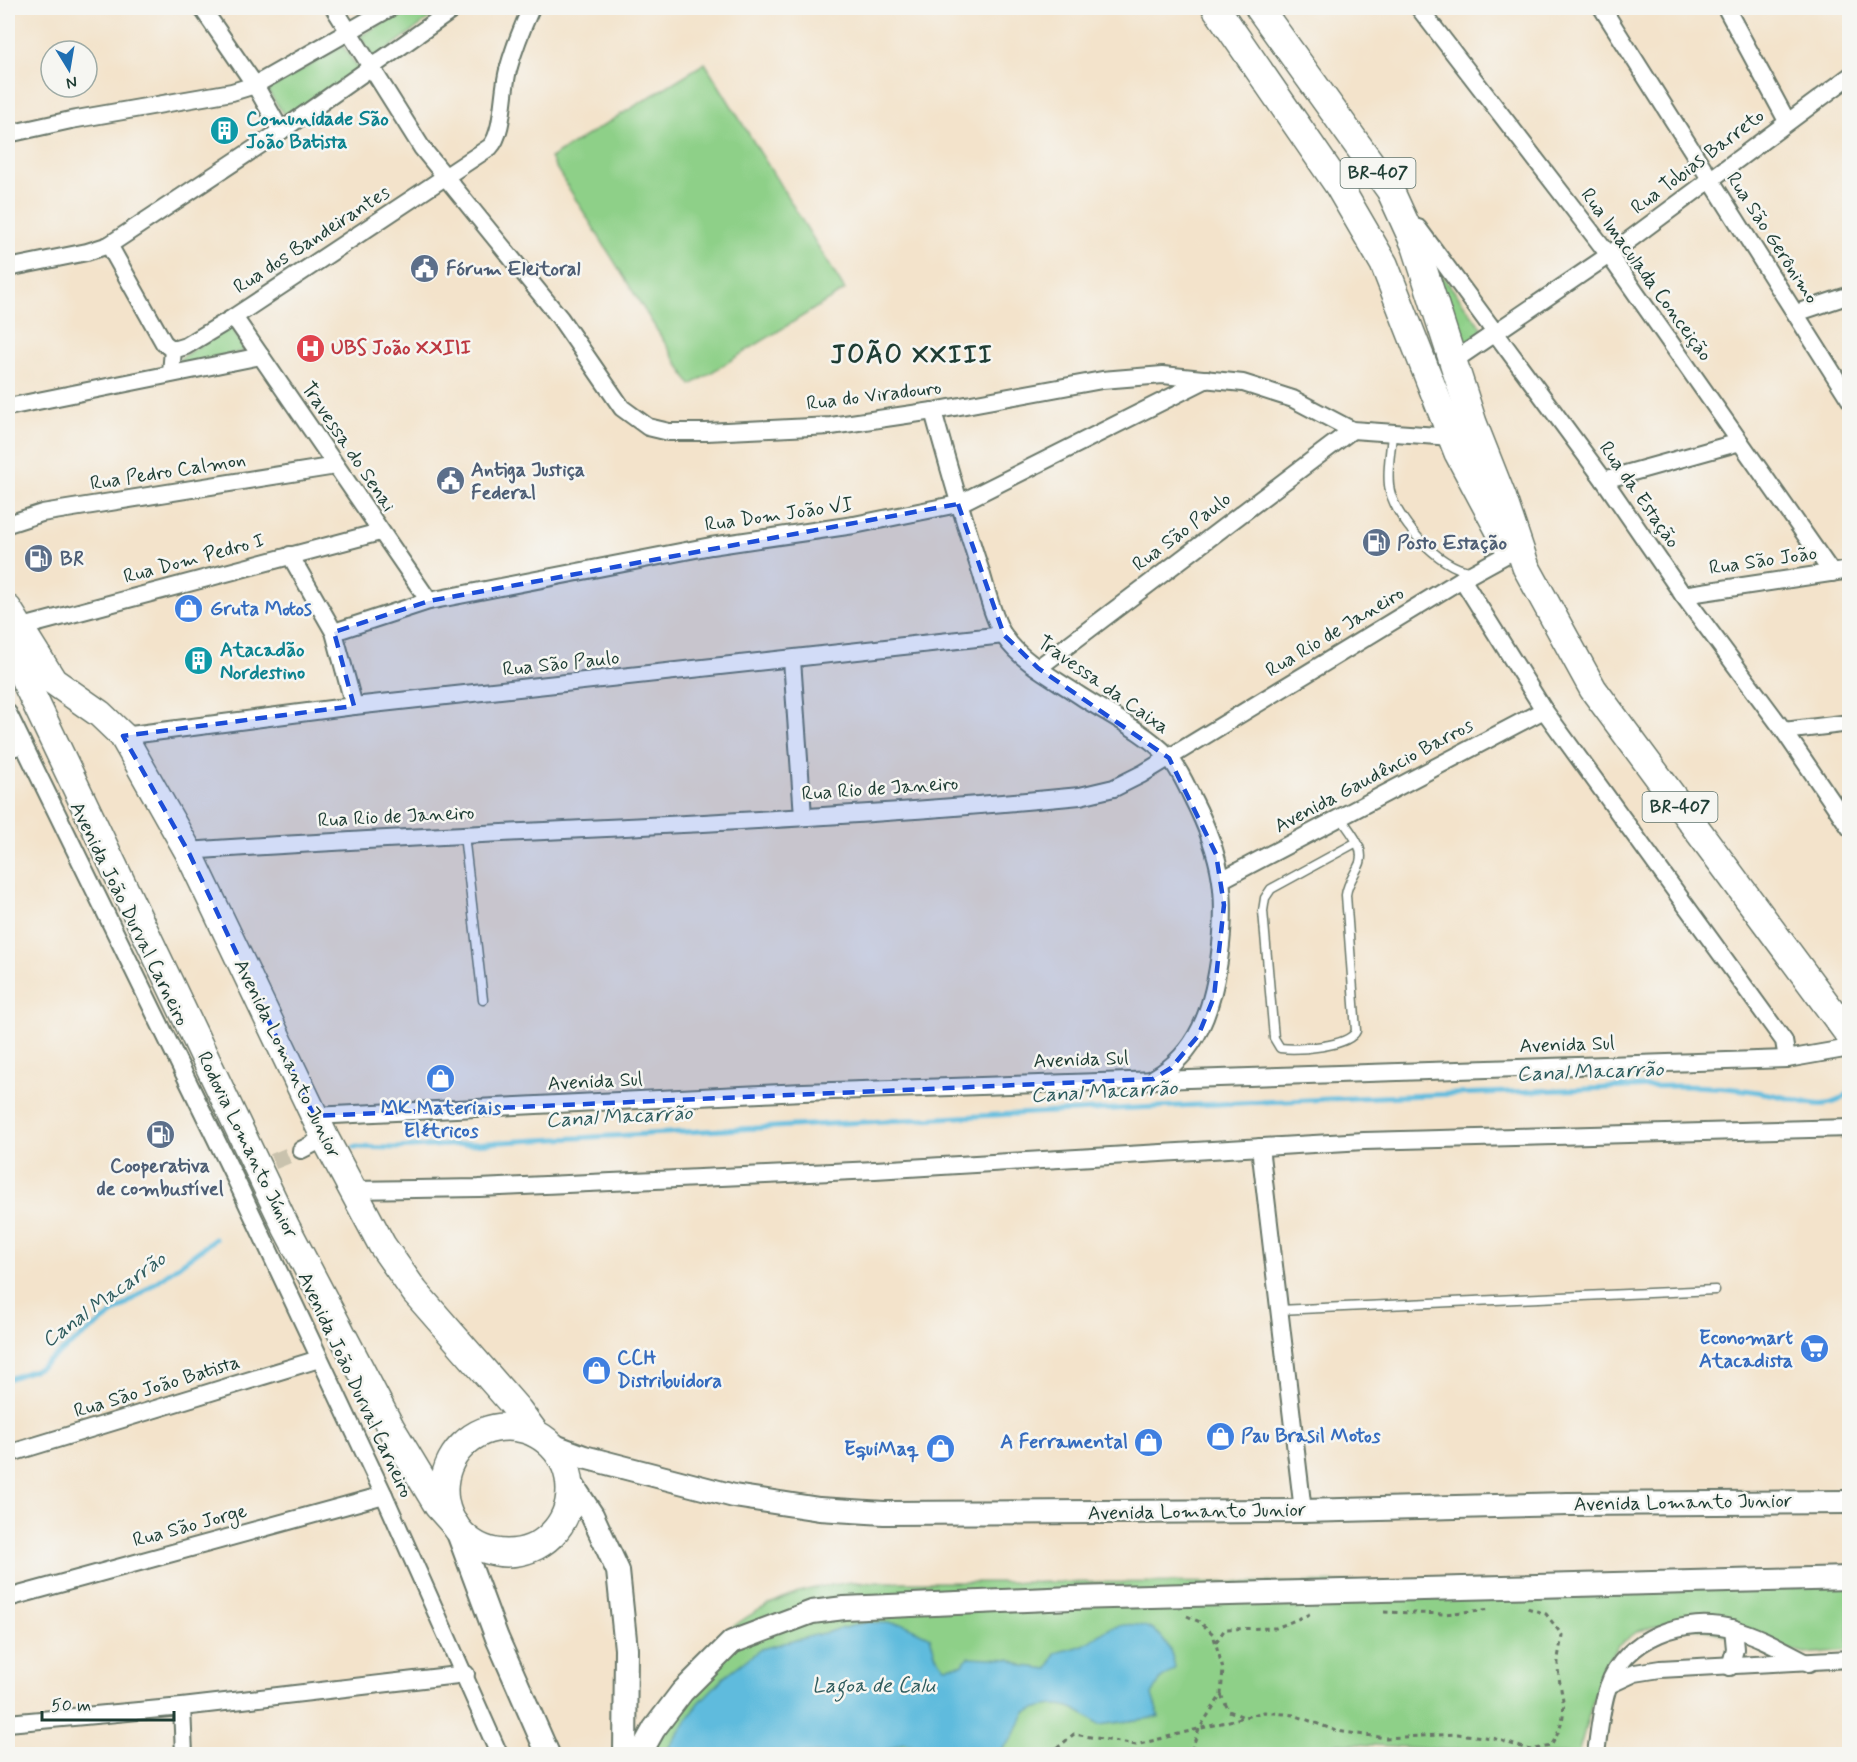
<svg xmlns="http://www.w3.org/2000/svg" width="1857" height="1762" font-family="Mynerve,sans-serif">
<rect width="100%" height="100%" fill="#f6f6f2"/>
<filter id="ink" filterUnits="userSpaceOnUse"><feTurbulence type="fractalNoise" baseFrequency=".0167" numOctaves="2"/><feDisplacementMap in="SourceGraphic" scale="12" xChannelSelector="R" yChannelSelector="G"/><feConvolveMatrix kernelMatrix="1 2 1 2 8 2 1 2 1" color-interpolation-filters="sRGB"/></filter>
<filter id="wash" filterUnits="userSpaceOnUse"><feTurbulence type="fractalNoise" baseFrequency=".008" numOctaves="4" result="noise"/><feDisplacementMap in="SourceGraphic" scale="24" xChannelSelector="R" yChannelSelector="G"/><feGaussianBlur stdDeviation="1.35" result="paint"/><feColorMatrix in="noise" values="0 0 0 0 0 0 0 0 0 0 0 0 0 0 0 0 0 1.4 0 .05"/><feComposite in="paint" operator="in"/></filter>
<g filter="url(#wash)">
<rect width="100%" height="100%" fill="#f3e3cb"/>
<!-- green -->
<g fill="#8ed088" stroke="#56865e" stroke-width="1.5">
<path d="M410,8h34l-70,51 -14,-23z"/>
<path d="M343,46l16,24 -72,49 -20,-29z"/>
<path d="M705,63l140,227 -154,95 -141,-227z"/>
<path d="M1426,254l59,78 -22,13h-9z"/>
<path d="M231,325l14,26 -65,14 -1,-6z"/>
<path d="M850,1582l999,1v67l-43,4 -130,-31 -38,8 -20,15 -15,20 -25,88h-60l-181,-11 -19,11h-675c39,-77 66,-129 153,-161 17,-6 37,-8 54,-11z"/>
</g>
<!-- water -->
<path fill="#5fbbdd" stroke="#3f7c88" stroke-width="1.5" d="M867,1622l36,2 27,13 6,19 9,11 16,-2 8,-8 41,2 14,7 24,3 7,-16c9,-3 19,-4 28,-8 10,-4 18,-13 28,-17 36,-11 58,5 64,40l-14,11 -9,16 7,22 -60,8c-27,-21 -40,-26 -73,-13l-16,29 -13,13h-65l-28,-11 -24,10 -22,-3 -4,4h-190l35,-51 27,-28 35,-26z"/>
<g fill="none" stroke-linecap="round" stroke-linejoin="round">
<!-- stream -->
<g stroke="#5fbbdd" stroke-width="5">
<path d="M354,1147l40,1c389,-21 778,-45 1168,-58 80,-3 155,-11 234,10 20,6 38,8 54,-8"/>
<path d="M8,1379l31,-11 176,-129"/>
</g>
</g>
</g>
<g filter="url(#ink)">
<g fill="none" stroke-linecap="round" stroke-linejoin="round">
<!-- minor-tunnel -->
<path stroke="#c9c2ad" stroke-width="16" stroke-dasharray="16 8" stroke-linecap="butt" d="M251,1171l50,-21"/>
<defs>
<g id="service">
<path d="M1392,434c-1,16 -5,34 -3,51 2,30 51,85 82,86"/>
<path d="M1341,818c10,15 28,33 16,51 -5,9 -10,16 -11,26l10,136c-7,16 -59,19 -76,17l-6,-10 -11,-127 2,-13 6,-9 86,-47"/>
<path d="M464,835l19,165"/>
<path d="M1279,1310l436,-20"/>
</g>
<g id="minor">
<path d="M202,8l53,77 26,46"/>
<path d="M334,8l88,140 138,170 62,90 26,19 21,5h37l125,-6 102,-15 169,-31 61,-5 80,8 50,16 59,31 100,7"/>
<path d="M1419,8l190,247 223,318"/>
<path d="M1602,8l248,392"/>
<path d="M1726,8l61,113"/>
<path d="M8,134l63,-14 161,-28 23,-7 135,-77"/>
<path d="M1418,228l186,252 79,115 101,136 66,97"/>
<path d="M109,245l55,98 9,7"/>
<path d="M8,268l79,-16 22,-7 172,-114 174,-123"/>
<path d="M1796,313l54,-18"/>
<path d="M234,317l195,284"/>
<path d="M1452,362l157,-107 241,-179"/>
<path d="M171,373l2,-23 13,-4 48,-29 256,-170c14,-14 12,-55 18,-77 6,-22 14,-42 23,-62"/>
<path d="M8,407l253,-51"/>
<path d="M933,411c15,54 30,108 48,161 6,20 12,46 23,64 18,27 52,43 78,61 28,18 63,35 86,59 11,12 18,29 25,43 30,59 35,97 26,162 -7,48 -21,92 -65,117"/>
<path d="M1604,480l136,-38"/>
<path d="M8,524l34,-11 294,-47"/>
<path d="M290,555l44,77 20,74"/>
<path d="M1462,579l82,131 240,331 3,18"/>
<path d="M1683,595l167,-25"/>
<path d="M19,628l361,-96"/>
<path d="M334,632l95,-31 282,-55 143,-21 104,-21 249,-125"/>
<path d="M792,660l11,156"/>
<path d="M1038,668l314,-238"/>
<path d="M8,713l227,465 149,317 115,259"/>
<path d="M1784,731l66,-8"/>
<path d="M123,736l231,-30 650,-71"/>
<path d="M8,749l15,-4"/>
<path d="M188,851c297,-21 595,-26 892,-55l34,-8 28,-14 320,-195 49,-27"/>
<path d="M1223,879l321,-169"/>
<path d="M314,1116l489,-24 984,-33 63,-11"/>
<path d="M1260,1147l43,364"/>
<path d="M301,1150l24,-12"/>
<path d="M352,1190l127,-2 396,-18 489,-29 486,-13"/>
<path d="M8,1454l311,-95"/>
<path d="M8,1598l376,-103"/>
<path d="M1730,1667l5,-18 -2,-21"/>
<path d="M1609,1685l26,-12 25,-4 190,-10"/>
<path d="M182,1707l2,47"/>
<path d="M8,1723l174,-16 284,-33"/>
<path d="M1596,1754c3,-22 5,-46 12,-67 17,-50 77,-72 126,-58 26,7 51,22 75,34"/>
</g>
<g id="secondary">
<path d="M552,1445l32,12 150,39 85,13 65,4 419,-2 265,-7 282,-2"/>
<path d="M571,1483l21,32 26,56 8,78 -1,105"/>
<path d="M455,1525l42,113 51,116"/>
<path d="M640,1754l14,-25 28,-37 50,-50 80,-30 32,-4 228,-10 778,-20"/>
</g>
<g id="trunk">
<path d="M1216,8l122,177 46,79 74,189 48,90"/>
<path d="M1259,8l131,182 26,57 57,176 30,76 23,68 67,122 257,347"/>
<path d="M8,609l45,72 47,33 23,22 65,115 137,287 57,107 33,47 103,118 17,23"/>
<path d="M8,645l278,582 105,201 47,78 17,19"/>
<circle cx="507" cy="1490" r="63"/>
</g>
</defs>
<!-- service casing -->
<use href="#service" stroke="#697769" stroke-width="11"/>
<!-- minor casing -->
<use href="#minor" stroke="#697769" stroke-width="20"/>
<!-- secondary casing -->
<use href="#secondary" stroke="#697769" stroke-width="26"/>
<!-- trunk casing -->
<use href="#trunk" stroke="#697769" stroke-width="30"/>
<!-- path -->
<g stroke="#697769" stroke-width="3" stroke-dasharray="4.5 4.5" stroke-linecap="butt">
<path d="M1384,1612l61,2 46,-5"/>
<path d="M1187,1616l13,6 13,12 10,35 -2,26 -22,34 -9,25"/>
<path d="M1216,1642l9,-13 51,-1 36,-15"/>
<path d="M1221,1695l8,16 15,6"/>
<path d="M1050,1754l24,-20 62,11 128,-33 30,3 43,16 49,7 72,-4 35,4 37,12 21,-4c24,-40 6,-50 7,-87 1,-8 3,-16 4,-24l-16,-21 -22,-7"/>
</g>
<!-- service -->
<use href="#service" stroke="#fff" stroke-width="8"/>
<!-- minor -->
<use href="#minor" stroke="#fff" stroke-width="16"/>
<!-- secondary -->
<use href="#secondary" stroke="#fff" stroke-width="22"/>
<!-- trunk -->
<use href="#trunk" stroke="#fff" stroke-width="27"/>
</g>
</g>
<!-- marked area -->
<path fill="#1d4ed8" fill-opacity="0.2" stroke="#1d4ed8" stroke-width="4.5" stroke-dasharray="12 8" stroke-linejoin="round" d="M958,504l46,131 34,33 131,90 47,96 8,51 -10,92 -16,39 -27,32 -18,11 -839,37 -126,-265 -65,-115 231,-30 -20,-74 95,-31z"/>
<!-- icons -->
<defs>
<symbol id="building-disc" viewBox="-11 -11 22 22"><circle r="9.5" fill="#0f9aa8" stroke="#f6f6f2"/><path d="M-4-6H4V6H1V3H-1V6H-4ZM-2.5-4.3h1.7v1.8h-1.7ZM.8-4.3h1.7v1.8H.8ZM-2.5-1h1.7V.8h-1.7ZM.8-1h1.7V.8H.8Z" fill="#fff"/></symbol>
<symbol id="civic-disc" viewBox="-11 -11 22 22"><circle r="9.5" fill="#5c6f8a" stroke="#f6f6f2"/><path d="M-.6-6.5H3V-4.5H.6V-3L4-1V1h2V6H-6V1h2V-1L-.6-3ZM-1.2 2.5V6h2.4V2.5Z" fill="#fff"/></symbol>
<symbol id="hospital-disc" viewBox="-11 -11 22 22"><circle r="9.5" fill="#e0444e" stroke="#f6f6f2"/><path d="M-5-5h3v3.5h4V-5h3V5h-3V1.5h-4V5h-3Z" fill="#fff"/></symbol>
<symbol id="fuel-disc" viewBox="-11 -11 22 22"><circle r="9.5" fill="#5c6f8a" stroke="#f6f6f2"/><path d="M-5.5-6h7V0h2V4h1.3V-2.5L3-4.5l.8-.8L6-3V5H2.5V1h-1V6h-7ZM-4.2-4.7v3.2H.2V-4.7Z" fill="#fff"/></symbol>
<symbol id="shop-disc" viewBox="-11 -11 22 22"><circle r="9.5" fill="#3f7fe0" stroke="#f6f6f2"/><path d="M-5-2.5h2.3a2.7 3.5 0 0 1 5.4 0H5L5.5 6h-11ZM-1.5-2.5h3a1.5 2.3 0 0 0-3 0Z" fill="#fff"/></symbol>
<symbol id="supermarket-disc" viewBox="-11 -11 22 22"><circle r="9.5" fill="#3f7fe0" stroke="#f6f6f2"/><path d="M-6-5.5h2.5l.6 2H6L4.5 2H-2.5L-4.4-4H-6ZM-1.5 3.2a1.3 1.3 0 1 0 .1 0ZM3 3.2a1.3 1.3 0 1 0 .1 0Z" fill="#fff"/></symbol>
</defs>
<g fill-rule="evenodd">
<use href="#building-disc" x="208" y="114" width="33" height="33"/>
<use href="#civic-disc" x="408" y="252" width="33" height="33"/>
<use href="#hospital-disc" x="294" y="332" width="33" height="33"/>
<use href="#civic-disc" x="434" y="464" width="33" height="33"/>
<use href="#fuel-disc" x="1360" y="526" width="33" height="33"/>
<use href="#fuel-disc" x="22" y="542" width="33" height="33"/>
<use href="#shop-disc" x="172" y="592" width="33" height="33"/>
<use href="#building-disc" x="182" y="644" width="33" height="33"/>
<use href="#shop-disc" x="424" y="1062" width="33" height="33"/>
<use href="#fuel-disc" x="144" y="1118" width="33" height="33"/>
<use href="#supermarket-disc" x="1798" y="1332" width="33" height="33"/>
<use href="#shop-disc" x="580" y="1354" width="33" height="33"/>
<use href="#shop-disc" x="1204" y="1420" width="33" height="33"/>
<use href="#shop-disc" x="1132" y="1426" width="33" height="33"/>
<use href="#shop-disc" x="924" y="1432" width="33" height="33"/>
</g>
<g text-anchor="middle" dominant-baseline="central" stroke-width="5" stroke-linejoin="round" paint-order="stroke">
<!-- shield labels -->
<g fill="#f6f6f2" stroke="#60746d" stroke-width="1.5">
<rect x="1340.5" y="158" width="75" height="30" rx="4.5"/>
<rect x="1642.5" y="792" width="75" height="30" rx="4.5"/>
</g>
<g font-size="18" font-weight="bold" fill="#1f3d34">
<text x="1378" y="173">BR-407</text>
<text x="1680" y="807">BR-407</text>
</g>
<!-- culture labels -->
<g font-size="20" font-weight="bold" fill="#0d838f" stroke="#f6f6f2" text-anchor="start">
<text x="246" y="119">Comunidade São<tspan x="246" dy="23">João Batista</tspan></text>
<text x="220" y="650">Atacadão<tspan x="220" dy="23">Nordestino</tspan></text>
</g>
<!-- street labels -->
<g font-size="20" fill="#1f3d34" stroke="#f6f6f2">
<text transform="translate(1698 162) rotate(-37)">Rua Tobias Barreto</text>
<text transform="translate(1772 238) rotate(57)">Rua São Gerônimo</text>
<text transform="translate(312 240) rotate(-33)">Rua dos Bandeirantes</text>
<text transform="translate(1646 275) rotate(54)">Rua Imaculada Conceição</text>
<text transform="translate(874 396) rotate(-7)">Rua do Viradouro</text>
<text transform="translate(348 447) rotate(56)">Travessa do Senai</text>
<text transform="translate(168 472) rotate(-9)">Rua Pedro Calmon</text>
<text transform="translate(1639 495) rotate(55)">Rua da Estação</text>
<text transform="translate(779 515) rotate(-8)">Rua Dom João VI</text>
<text transform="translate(1182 532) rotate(-37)">Rua São Paulo</text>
<text transform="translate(194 559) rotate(-15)">Rua Dom Pedro I</text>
<text transform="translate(1763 561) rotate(-8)">Rua São João</text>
<text transform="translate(1335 632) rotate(-31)">Rua Rio de Janeiro</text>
<text transform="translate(561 664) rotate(-6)">Rua São Paulo</text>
<text transform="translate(1103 685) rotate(35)">Travessa da Caixa</text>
<text transform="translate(1374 776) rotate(-28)">Avenida Gaudêncio Barros</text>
<text transform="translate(880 789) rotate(-4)">Rua Rio de Janeiro</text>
<text transform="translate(396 817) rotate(-3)">Rua Rio de Janeiro</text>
<text transform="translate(129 914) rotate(64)">Avenida João Durval Carneiro</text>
<text transform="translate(1567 1045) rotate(-2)">Avenida Sul</text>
<text transform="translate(287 1059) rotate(64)">Avenida Lomanto Junior</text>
<text transform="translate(1081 1060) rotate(-2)">Avenida Sul</text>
<text transform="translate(595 1082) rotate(-3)">Avenida Sul</text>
<text transform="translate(247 1145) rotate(64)">Rodovia Lomanto Júnior</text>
<text transform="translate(355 1385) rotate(65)">Avenida João Durval Carneiro</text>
<text transform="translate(157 1387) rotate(-17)">Rua São João Batista</text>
<text transform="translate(1683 1503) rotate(-1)">Avenida Lomanto Junior</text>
<text transform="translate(1197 1512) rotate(-1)">Avenida Lomanto Junior</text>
<text transform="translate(190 1526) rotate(-15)">Rua São Jorge</text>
</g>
<!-- service labels -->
<g font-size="20" font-weight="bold" fill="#4e5e75" stroke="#f6f6f2" text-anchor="start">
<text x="446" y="269">Fórum Eleitoral</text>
<text x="471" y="470">Antiga Justiça<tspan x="471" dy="23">Federal</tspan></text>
<text x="1397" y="543">Posto Estação</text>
<text x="60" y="559">BR</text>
<text x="160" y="1166" text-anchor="middle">Cooperativa<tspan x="160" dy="23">de combustível</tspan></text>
</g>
<!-- health labels -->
<g font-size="20" font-weight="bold" fill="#be3a42" stroke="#f6f6f2" text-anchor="start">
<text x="331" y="348">UBS João XXIII</text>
</g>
<!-- shop labels -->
<g font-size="20" font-weight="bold" fill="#366cbe" stroke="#f6f6f2" text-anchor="start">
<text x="210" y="609">Gruta Motos</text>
<text x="441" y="1108" text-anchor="middle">MK Materiais<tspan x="441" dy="23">Elétricos</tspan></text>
<text x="1793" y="1338" text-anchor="end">Economart<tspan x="1793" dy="23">Atacadista</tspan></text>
<text x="617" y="1358">CCH<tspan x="617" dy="23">Distribuidora</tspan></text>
<text x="1241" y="1436">Pau Brasil Motos</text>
<text x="1128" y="1442" text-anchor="end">A Ferramental</text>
<text x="919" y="1449" text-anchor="end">EquiMaq</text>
</g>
<!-- water labels -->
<g font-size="21" font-style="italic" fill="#2f5c5e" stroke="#f6f6f2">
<text transform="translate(1590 1072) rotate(-2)">Canal Macarrão</text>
<text transform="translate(1104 1092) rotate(-3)">Canal Macarrão</text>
<text transform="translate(619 1117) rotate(-3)">Canal Macarrão</text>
<text transform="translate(104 1300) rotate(-36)">Canal Macarrão</text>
<text x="874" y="1686">Lagoa de Calu</text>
</g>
<!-- district labels -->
<g font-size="26" font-weight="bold" letter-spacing="1.5" fill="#1f3d34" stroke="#f6f6f2">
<text x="912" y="356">JOÃO XXIII</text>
</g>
</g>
<!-- margin -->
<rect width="1857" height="1762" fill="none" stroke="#f6f6f2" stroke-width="30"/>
<!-- north arrow -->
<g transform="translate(69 69) rotate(169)"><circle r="28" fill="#f6f6f2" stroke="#a0aca6" stroke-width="1.5"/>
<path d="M0-4.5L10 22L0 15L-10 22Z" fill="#1f6fb2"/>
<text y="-9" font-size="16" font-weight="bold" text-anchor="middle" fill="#1f3d34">N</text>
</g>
<!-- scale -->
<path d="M42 1711v9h132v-9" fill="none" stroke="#1f3d34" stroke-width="3"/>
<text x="51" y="1711" font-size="18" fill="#1f3d34" stroke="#f6f6f2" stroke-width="4.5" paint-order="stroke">50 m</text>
</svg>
